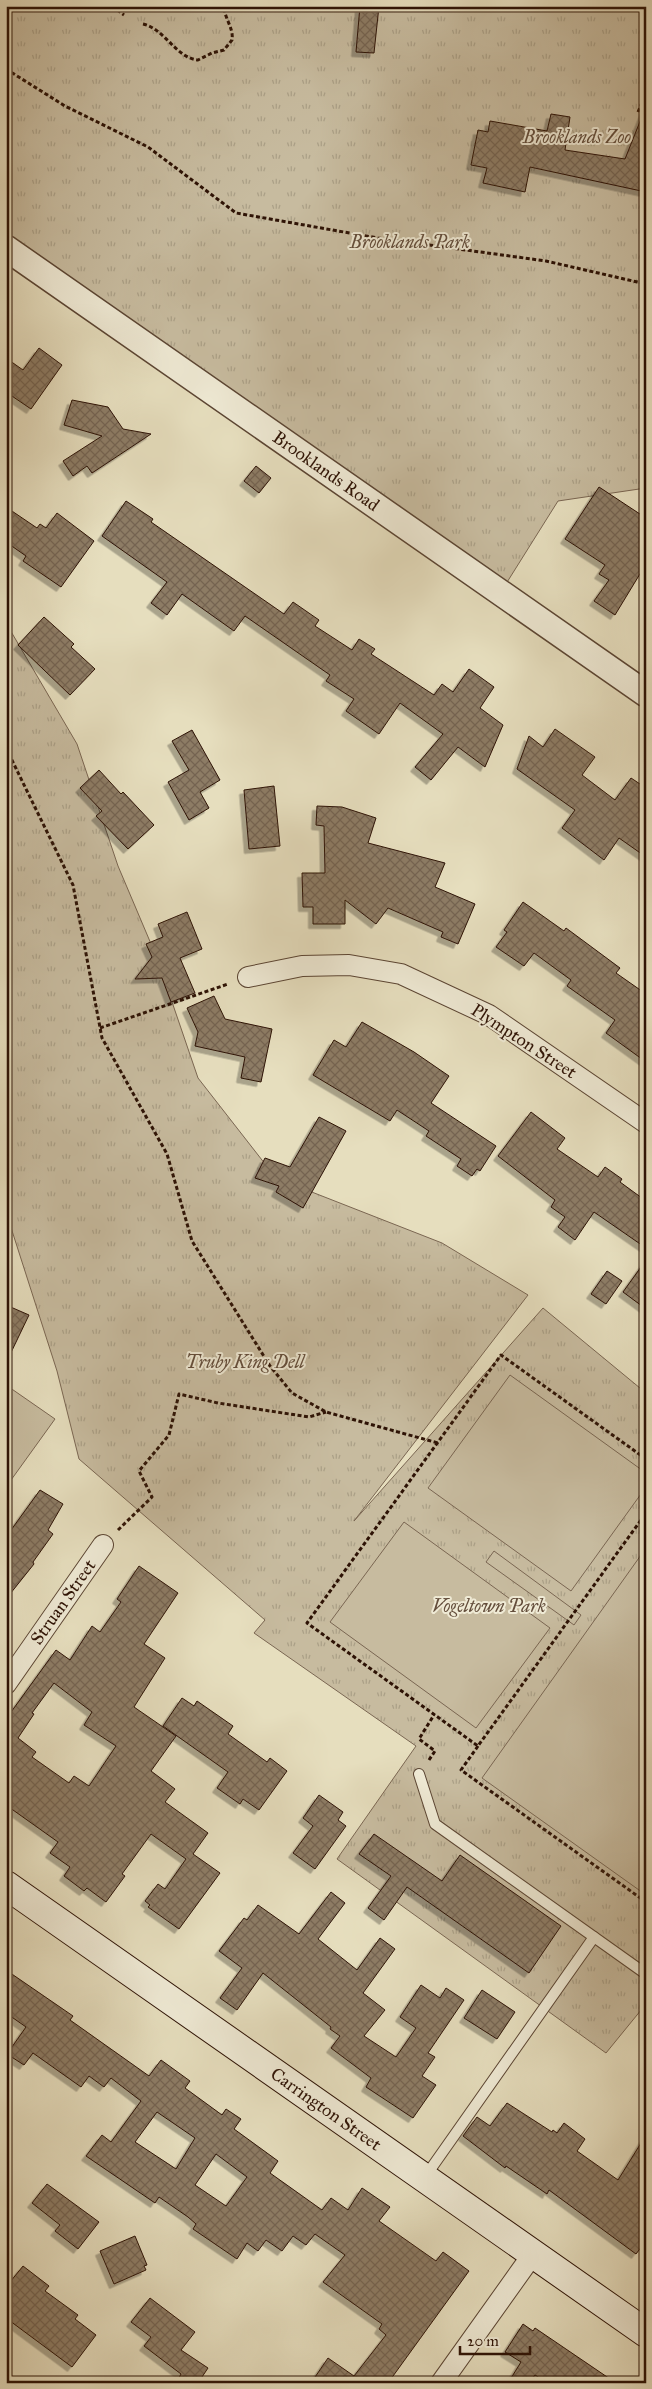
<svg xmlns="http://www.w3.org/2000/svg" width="652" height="2389" font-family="'IM FELL Great Primer',serif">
<defs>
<pattern id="park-tufts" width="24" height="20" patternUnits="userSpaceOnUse" patternTransform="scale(1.25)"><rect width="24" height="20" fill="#c7bb9f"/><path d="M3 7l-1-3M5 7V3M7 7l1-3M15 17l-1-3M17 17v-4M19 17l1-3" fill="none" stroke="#aba087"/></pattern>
<pattern id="building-cross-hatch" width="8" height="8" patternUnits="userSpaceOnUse" patternTransform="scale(1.25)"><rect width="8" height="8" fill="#8d7c65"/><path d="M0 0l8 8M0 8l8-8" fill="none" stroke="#746451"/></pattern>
<filter id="shadow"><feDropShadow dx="-4.5" dy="4.5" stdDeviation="0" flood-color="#0004"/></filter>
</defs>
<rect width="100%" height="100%" fill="#e6debe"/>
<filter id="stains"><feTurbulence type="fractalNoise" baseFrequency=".004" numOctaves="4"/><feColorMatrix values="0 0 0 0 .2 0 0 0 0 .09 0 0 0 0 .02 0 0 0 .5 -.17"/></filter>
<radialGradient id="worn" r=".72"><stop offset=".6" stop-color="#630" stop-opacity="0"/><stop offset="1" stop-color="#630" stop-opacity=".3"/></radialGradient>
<!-- park -->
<g fill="url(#park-tufts)" stroke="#7a6652">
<path d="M6,6h640v482l-88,13 -59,94 -493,-349z"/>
<path d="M6,623l71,121 41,122 39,92 41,120 78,100 166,65 86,52 -174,226 189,-213 103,85v611l-40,49 -269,-194 79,-113 -162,-113 11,-13 -186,-161 -22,-88 -51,-159z"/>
</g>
<!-- garden -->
<g fill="#c7bb9f" stroke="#7a6652">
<path d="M510,1375l136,98v14l-75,104 -143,-103z"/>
<path d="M6,1385l49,34 -49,68z"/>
<path d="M404,1522l146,106 -74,100 -146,-106z"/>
<path d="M646,1548v347l-164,-117z"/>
<path d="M494,1551l87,64 -7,10 -88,-63z"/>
</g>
<!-- building -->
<g fill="url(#building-cross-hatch)" stroke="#2d1205" fill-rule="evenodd" filter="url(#shadow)">
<path d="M360,6h19l-5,47 -18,-1z"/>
<path d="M645,109l1,83 -116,-25 -5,25 -42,-9 4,-15 -16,-3 7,-35 10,2 2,-11 57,10 4,-17 19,3 -5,33 60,9z"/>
<path d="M39,348l23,17 -31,44 -25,-17v-34l17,12z"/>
<path d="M72,400l36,7 15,22 28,5 -59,39 -5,-7 -14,10 -10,-15 39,-25 -38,-11z"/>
<path d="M256,466l15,12 -12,15 -15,-12z"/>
<path d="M599,487l47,31v46l-31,51 -21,-14 15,-21 -10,-6 6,-9 -40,-26z"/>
<path d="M126,501l27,18 -2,3 133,92 9,-12 26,18 -4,6 37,24 7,-11 16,10 -4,5 63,41 8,-11 11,8 16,-23 25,18 -14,21 23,17 -18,42 -27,-20 -27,33 -16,-13 28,-33 -43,-31 -21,31 -33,-23 8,-12 -28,-18 4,-6 -85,-59 -11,15 -52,-37 -15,21 -16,-12 16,-21 -65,-46z"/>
<path d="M6,507l31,21 3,-4 6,4 11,-15 37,28 -33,46 -38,-26 3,-5 -20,-14z"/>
<path d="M44,617l30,27 -3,3 24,22 -25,26 -52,-50z"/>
<path d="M555,729l40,28 -13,18 33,25 16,-22 15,10v69l-27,-19 -15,22 -42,-32 13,-18 -58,-41 12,-33 14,11z"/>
<path d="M192,730l28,50 -20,12 9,16 -20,12 -21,-38 21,-12 -17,-29z"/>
<path d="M99,770l22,24 2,-2 31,33 -26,24 -32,-33 6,-5 -22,-23z"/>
<path d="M274,786l6,60 -31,3 -5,-59z"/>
<path d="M317,806l25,1 34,11 -8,25 77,20 -10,24 40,17 -17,40 -17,-7 2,-5 -55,-24 -12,16 -31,-24v24h-32v-17h-10l-1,-34h23l-1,-47 -8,-1z"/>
<path d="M523,902l41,29 2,-3 54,40 -4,5 30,21v68l-40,-29 9,-13 -48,-34 4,-6 -37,-27 -10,13 -28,-19 11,-15 -3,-2z"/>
<path d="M187,912l15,37 -22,9 15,35 -24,9 -9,-24 -27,1 17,-22 -6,-13 17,-7 -5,-13z"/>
<path d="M214,996l11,23 47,10 -11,53 -20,-4 4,-21 -50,-11 3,-14 -11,-24z"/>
<path d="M362,1022l52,30 35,24 -18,27 65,43 -16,25 -3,-2 -5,7 -15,-10 4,-7 -35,-23 3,-5 -32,-21 -7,11 -77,-46 21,-35 12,7z"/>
<path d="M531,1112l34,26 -8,11 41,28 7,-10 17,12 -2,3 26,19v47l-52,-36 -19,28 -17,-13 7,-10 -14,-10 4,-7 -57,-44z"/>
<path d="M319,1117l27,14 -43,77 -27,-16 3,-6 -24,-8 10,-20 25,9z"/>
<path d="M646,1260v49l-23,-17z"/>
<path d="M607,1271l15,10 -16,23 -15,-10z"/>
<path d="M6,1305l23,10 -23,48z"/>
<path d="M40,1490l23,14 -15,26 5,4 -20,28 1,2 -28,35v-62z"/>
<path d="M139,1566l39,27 -34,51 21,14 -31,49 42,29 -25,35 24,18 -10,13 43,31 -15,21 27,19 -41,56 -31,-22 2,-2 -5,-4 13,-17 7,5 21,-30 -35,-25 -29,40 3,2 -19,26 -19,-14 -3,3 -20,-15 6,-9 -20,-14 8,-11 -52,-37v-86l50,-69 14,10 22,-34 8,6 21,-30 -4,-3zM54,1683l38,29 -8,13 32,21 -27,40 -15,-10 -5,7 -37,-26 4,-5 -18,-14 16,-24 -2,-1z"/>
<path d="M182,1698l12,8 3,-5 36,25 -5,8 39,28 3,-4 17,13 -28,39 -16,-11 -3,5 -23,-16 11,-16 -65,-46z"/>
<path d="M319,1795l24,17 -5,8 8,6 -31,43 -22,-16 20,-27 -10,-8z"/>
<path d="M374,1834l68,47 18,-26 101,71 -32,47 -122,-86 -23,33 -16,-12 23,-32 -32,-22z"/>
<path d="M331,1892l14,11 -27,36 39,31 23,-32 15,11 -32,44 22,17 -21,26 32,21 20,-29 -16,-11 21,-32 19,13 6,-10 18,12 -36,53 7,4 -13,19 14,9 -23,33 -47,-31 5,-9 -40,-30 9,-12 -10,-7 1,-2 -68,-54 -26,37 -17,-12 22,-30 -23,-17 25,-33 3,2 11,-15 41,29z"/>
<path d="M6,1970l67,46 -3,4 79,56 12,-16 29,21 -5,7 37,27 4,-6 15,10 -7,10 44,32 -8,12 52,37 9,-12 17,12 14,-22 28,19 -11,14 57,40 7,-9 26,19 -81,112h-77l17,-25 26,18 32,-41 -7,-6 3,-5 -59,-42 22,-27 -30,-21 -9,11 -13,-9 -11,15 -16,-11 -8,11 -11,-8 -10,16 -44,-30 3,-5 -8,-7 -29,-20 -4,6 -69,-47 16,-21 9,7 30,-41 -30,-23 -7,9 -15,-11 -8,11 -48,-34 -9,12 -17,-11 19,-27 -20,-14zM157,2112l38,26 -19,31 -41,-27zM216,2154l31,23 -21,29 -31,-21z"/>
<path d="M482,1990l33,22 -18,27 -33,-21z"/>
<path d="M507,2103l45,29 1,-2 4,3 7,-10 21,16 -8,12 41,29 28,-45v106l-10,13 -87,-64 -2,4 -41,-28 -1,2 -42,-32 14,-19 13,9z"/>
<path d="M47,2184l52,38 -21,27 -23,-18 5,-6 -28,-22z"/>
<path d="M135,2236l12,29 -3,1 2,4 -32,14 -14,-33z"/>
<path d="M23,2266l26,20 -4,5 33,24 -3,4 21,16 -24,32 -66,-49v-31z"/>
<path d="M150,2298l45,34 -14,18 27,18 -10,15h-22l5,-9 -37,-28 7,-9 -20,-15z"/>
<path d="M523,2324l10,7 2,-3 81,55h-69l-12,-8 -6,8h-21l13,-21 -16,-10z"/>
</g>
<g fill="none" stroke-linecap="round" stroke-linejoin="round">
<defs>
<g id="service">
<path d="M419,1774l16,50 211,150"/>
<path d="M425,2177l169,-240"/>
</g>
<g id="minor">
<path d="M248,977l54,-11 47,-1 52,9 88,41 157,108"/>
<path d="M6,1684l97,-139"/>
<path d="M441,2383l92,-129"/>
</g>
<path id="tertiary" d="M6,248l640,446"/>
<path id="secondary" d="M6,1885l640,448"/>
</defs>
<!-- service casing -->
<use href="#service" stroke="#5b4533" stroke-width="12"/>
<!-- minor casing -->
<use href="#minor" stroke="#5b4533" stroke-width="22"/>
<!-- tertiary casing -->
<use href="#tertiary" stroke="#5b4533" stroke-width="28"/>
<!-- secondary casing -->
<use href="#secondary" stroke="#2d1205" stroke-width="30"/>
<!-- path -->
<g stroke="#2d1205" stroke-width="3" stroke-dasharray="4 2.5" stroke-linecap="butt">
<path d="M112,6l12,9"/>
<path d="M143,24c22,5 33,34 55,36l14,-7 12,-3 8,-10c2,-12 -8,-22 -8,-34"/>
<path d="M6,69l59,37 83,41 88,66 142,25 168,23 100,23"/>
<path d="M638,112l8,-19"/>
<path d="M6,748l67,137 29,153 65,116 25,87 78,125 22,27 34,19 112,31"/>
<path d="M100,1028l128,-44"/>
<path d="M646,1459l-145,-104 -194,268 171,123 168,-233"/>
<path d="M118,1530l34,-33 -13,-26 30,-36 10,-41 39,9 91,14 17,-5"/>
<path d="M478,1746l-17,24 185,132"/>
<path d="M429,1760l6,-9 -16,-12 15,-24"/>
</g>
<!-- service -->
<use href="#service" stroke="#efead5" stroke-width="10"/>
<!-- minor -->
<use href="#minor" stroke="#efead5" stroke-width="20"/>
<!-- tertiary -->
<use href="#tertiary" stroke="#efead5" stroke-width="25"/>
<!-- secondary -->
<use href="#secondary" stroke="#efead5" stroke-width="28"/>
</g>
<g text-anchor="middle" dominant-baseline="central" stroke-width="4" stroke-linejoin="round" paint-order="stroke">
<!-- park labels -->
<g font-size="18" font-style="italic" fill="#634d3b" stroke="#efead5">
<text x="577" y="137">Brooklands Zoo</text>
<text x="410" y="242">Brooklands Park</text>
<text x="245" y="1362">Truby King Dell</text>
<text x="489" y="1606">Vogeltown Park</text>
</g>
<!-- street labels -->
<g font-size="18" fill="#2d1205" stroke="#efead5">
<text transform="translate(326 471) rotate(35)">Brooklands Road</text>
<text transform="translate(524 1041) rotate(33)">Plympton Street</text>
<text transform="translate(63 1602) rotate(-55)">Struan Street</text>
<text transform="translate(326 2109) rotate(35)">Carrington Street</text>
</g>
</g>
<!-- margin -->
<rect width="652" height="2389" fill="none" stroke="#e6debe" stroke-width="25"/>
<rect x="8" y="8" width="637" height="2374" fill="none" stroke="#2d1205" stroke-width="2.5"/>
<rect x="12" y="12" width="627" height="2364" fill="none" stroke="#2d1205"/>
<!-- scale -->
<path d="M460 2346v8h70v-8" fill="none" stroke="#2d1205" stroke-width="2.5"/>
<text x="467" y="2346" font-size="15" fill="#2d1205" stroke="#efead5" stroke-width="4" paint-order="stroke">20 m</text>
<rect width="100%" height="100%" filter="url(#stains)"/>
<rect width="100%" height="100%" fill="url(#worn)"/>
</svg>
